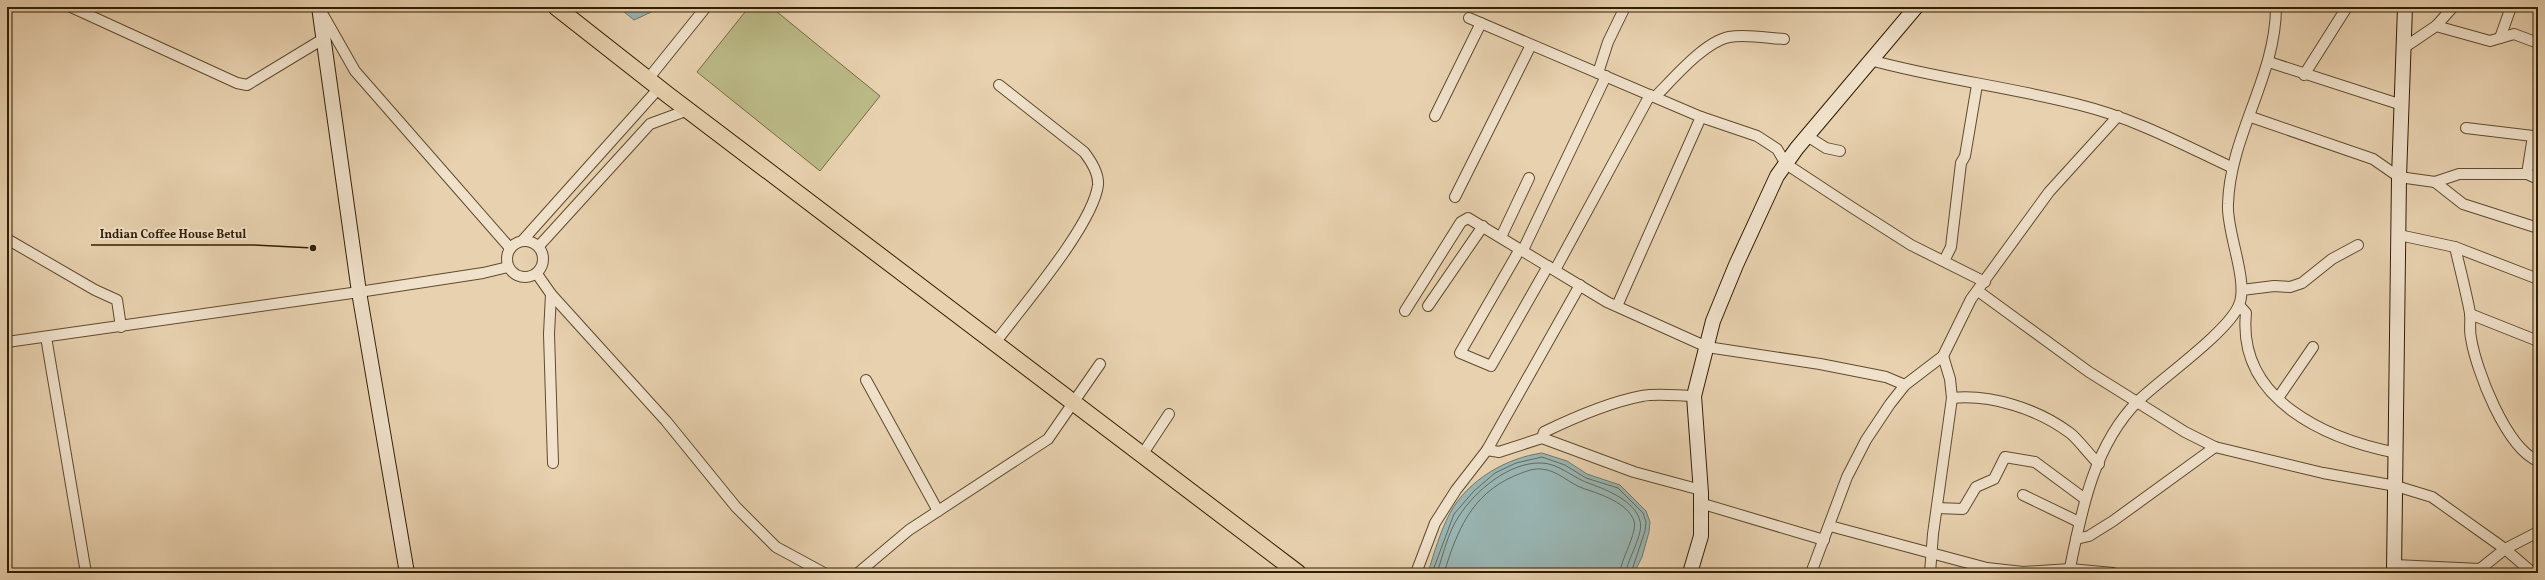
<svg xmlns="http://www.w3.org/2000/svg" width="2545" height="580" font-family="Vollkorn,serif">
<rect width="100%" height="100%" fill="#e8d1af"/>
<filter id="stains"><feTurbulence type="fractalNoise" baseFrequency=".005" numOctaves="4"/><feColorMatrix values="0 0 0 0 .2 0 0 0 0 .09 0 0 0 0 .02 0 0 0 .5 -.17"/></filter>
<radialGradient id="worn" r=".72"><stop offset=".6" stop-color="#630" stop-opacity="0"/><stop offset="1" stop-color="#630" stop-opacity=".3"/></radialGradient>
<!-- green -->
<path fill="#bbba87" stroke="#766c44" d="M749,7h22l109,89 -60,75 -123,-99z"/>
<!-- water -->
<g fill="#99b5b3" stroke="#6f796c">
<path d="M618,7h44l-28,13z"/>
<path d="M1542,453l25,8 20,13 33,11 26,26 4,11 -1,10 -7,25 -8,16h-206c6,-20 12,-41 22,-60 18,-33 56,-55 92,-60z"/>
</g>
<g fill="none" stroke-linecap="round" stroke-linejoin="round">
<!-- shore -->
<g stroke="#656a5a" stroke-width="1">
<path d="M1432,573l22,-59 20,-23 21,-18 21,-10 26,-6 23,8 21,13 32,10 25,25 3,9 -1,9 -14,42"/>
<path d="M1437,573c6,-18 11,-41 22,-57 16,-25 50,-54 82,-53 18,0 33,16 50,21 16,6 44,17 49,37 4,14 -13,38 -14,52"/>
<path d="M1444,573c13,-42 27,-78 70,-97 8,-3 18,-8 27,-7 17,1 28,15 44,20 15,5 43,14 49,32 4,11 -14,40 -14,52"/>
</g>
<defs>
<g id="street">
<path d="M71,7l166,76 10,2 76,-46"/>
<path d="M322,13l33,58 155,177"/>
<path d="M1469,18l232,99 56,19 20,13 9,15 67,44 58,37 74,37"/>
<path d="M2436,26l17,-19"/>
<path d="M2500,38l11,-31"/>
<path d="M2405,47l31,-21 54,15 24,-7 24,9"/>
<path d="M1870,60c69,19 141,27 210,45 53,13 102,39 151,62"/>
<path d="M2269,62l133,43"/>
<path d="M1598,73l10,-31 17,-35"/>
<path d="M2304,75l43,-68"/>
<path d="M648,79l58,-72"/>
<path d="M1655,97c18,-18 49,-55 74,-60 17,-3 38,1 55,2"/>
<path d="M1435,116l46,-93"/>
<path d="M2251,117l122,42 26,18 36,5 24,-8h68l6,-38 5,2"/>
<path d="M2466,128l67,8"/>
<path d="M1807,136l19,12 14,3"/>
<path d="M2527,174l11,5"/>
<path d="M2435,182l28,22 75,24"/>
<path d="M1455,197l76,-152"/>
<path d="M2399,235l56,12 83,32"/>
<path d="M1501,237l28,-59"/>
<path d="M7,239l88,51 22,10 4,27"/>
<path d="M523,240l136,-152"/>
<circle cx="525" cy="259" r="18"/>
<path d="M539,246l111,-122 38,-14"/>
<path d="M2455,247c5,22 11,44 15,66 1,8 -1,17 1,25 5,32 35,110 67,123"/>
<path d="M1520,249l-60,104 31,13 57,-100"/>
<path d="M1523,250l83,-174"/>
<path d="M1944,261l7,-14 10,-84 4,-7 12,-71"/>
<path d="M1555,270l95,-175"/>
<path d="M537,274l14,20 115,127 70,86 40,40 48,26"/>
<path d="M2242,290l32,-4 16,1 12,-4 30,-24 26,-14"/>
<path d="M1978,291l111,81 96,60 30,15 108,26 73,13 36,11 73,52 28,24"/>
<path d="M551,294l-2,40 4,129"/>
<path d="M2239,305l7,8c-9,87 80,126 151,140"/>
<path d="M1428,306l55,-80"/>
<path d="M1617,306l84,-189"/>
<path d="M1405,311l56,-89 7,-4 139,84 100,45 113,17 66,13 19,8"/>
<path d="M2470,314l68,27"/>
<path d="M46,337l40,236"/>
<path d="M7,342l352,-50 124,-19 25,-6"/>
<path d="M995,343c26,-35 98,-118 103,-158 1,-12 -7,-24 -14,-33l-85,-67"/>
<path d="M866,380l72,131"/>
<path d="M1952,398c39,-4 86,11 118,35 9,7 19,22 29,31"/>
<path d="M2278,398l35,-51"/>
<path d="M1542,438l2,-6c29,-14 66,-30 98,-36 16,-3 36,0 52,0"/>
<path d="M1487,450l12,2 43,-14 92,34 67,18"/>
<path d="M1142,455l27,-41"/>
<path d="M2023,495l56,27"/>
<path d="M1700,503l124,37"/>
<path d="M1937,508l26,1 13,-22 18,-8 11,-22 30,5 50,37"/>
<path d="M1830,526l157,42 36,4 47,-3 43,4"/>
<path d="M2076,539l13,-3 24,-15 102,-74"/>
<path d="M2395,565l85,4 25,-20 33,-17"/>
<path d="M858,573l51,-43 139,-91 52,-75"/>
<path d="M1416,573l19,-50 21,-33 31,-40 93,-165"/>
<path d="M1811,573l36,-96 19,-37 24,-36 15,-19 38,-29 28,-57 78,-107 69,-76"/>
<path d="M1930,573l3,-39 19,-136 -2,-19 -7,-23"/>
<path d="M2069,573c12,-60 24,-127 69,-172 24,-23 90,-69 101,-96 10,-24 -13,-74 -11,-101 2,-69 48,-128 48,-197"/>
</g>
<g id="secondary">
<path d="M319,7l40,285 48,281"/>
<path d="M1690,573l11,-37v-43l-7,-97 19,-75 23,-56 41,-89 20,-28 119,-141"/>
<path d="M2394,573l5,-396 6,-170"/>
</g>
<path id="primary" d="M556,7l112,88 630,478"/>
</defs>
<!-- street casing -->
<use href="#street" stroke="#5f4b2d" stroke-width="12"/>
<!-- secondary casing -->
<use href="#secondary" stroke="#311e02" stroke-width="16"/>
<!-- primary casing -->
<use href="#primary" stroke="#311e02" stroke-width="18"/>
<!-- street -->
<use href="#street" stroke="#f0e1cb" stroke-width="10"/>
<!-- secondary -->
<use href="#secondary" stroke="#f0e1cb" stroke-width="14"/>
<!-- primary -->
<use href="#primary" stroke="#e8d1af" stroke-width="16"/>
</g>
<!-- callouts -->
<path fill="none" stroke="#311e02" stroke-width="1.5" d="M313 248L254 245H91"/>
<circle fill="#311e02" stroke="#f0e1cb" stroke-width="1.5" cx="313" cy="248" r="4"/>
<g font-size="12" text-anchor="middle" font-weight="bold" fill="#311e02" stroke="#f0e1cb" stroke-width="4" stroke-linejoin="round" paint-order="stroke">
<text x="173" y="238">Indian Coffee House Betul</text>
</g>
<!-- margin -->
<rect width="2545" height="580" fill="none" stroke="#e8d1af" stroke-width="24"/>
<rect x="8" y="8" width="2529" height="564" fill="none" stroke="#311e02" stroke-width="2"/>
<rect x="12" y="12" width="2521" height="556" fill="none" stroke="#311e02"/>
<rect width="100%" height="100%" filter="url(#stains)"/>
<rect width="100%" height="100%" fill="url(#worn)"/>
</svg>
